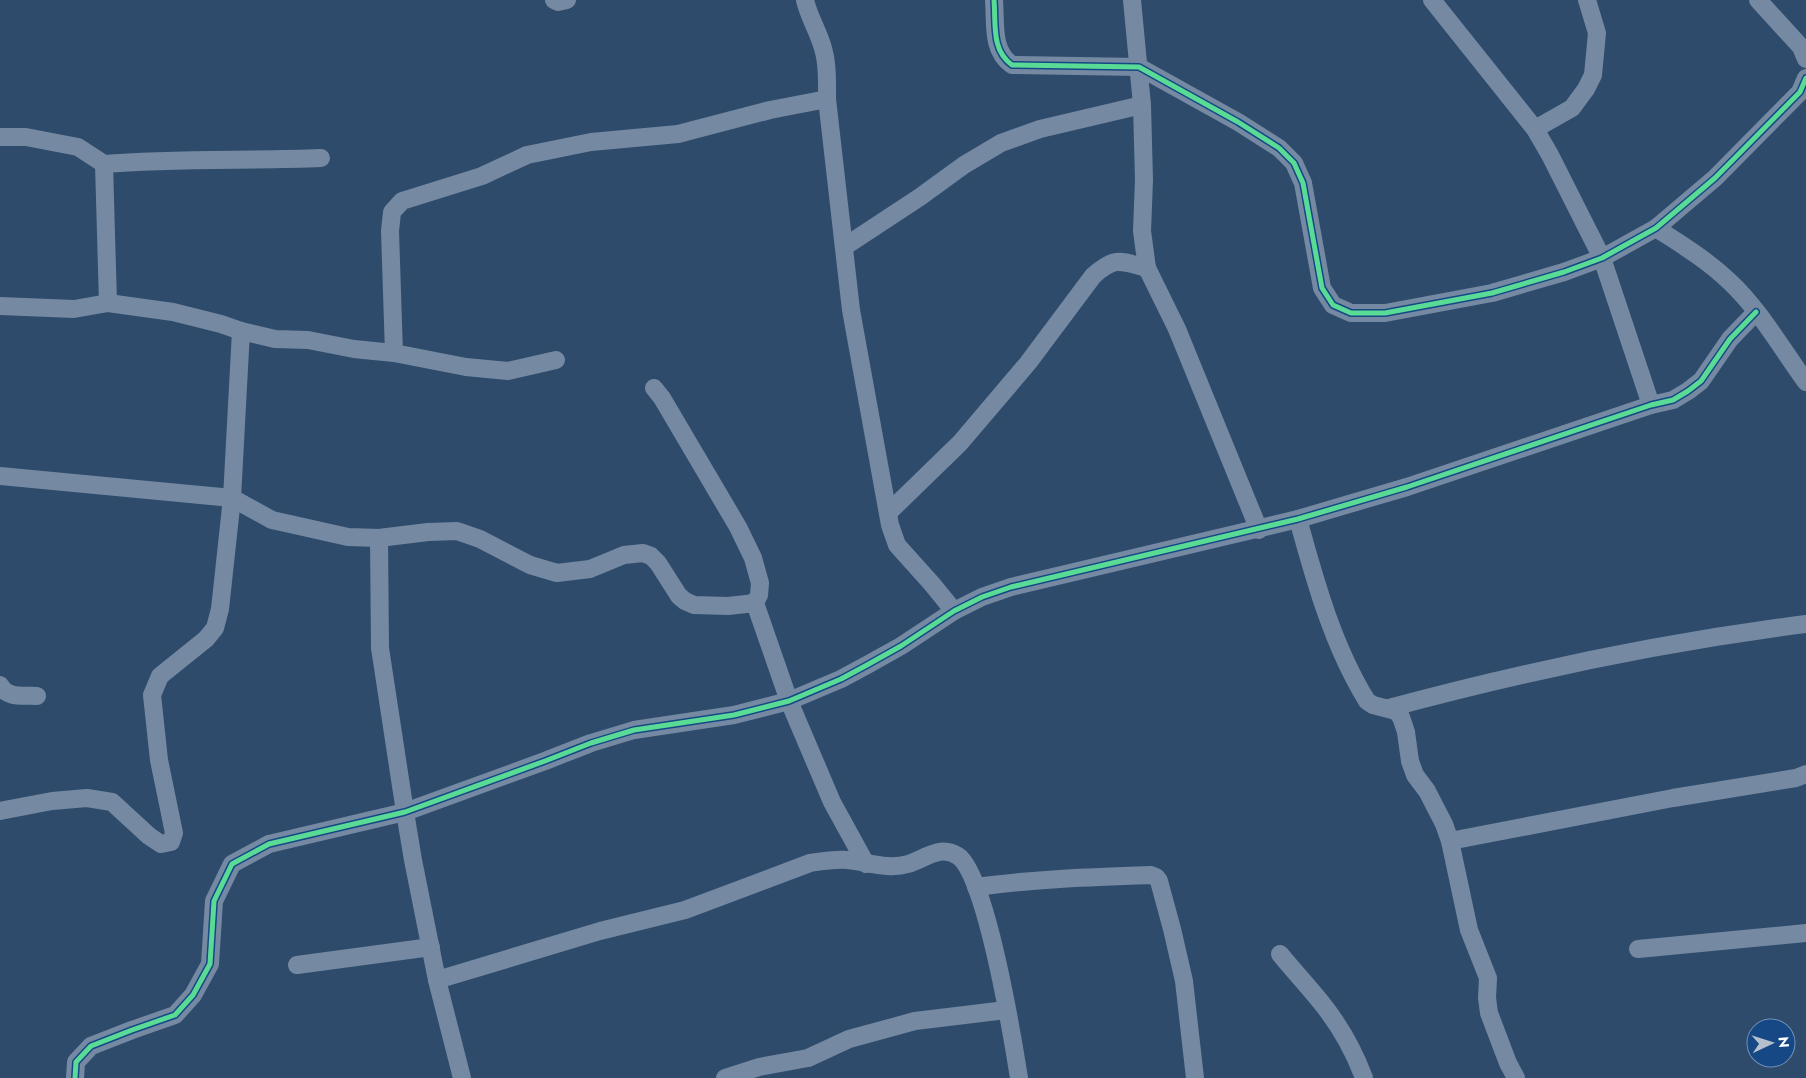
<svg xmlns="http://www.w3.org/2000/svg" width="1806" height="1078" font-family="Jost,sans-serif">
<rect width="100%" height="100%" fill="#2f4b6c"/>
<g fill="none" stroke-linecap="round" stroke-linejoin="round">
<!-- minor -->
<g stroke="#758aa2" stroke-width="18">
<path d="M554,0l4,2 9,-2"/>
<path d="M805,0c4,18 15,34 19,52 4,15 3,32 3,47l24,211 39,215 7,20 35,39 22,27"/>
<path d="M994,0c2,24 -3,50 18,65l127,2 99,55 41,26 15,15 9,20 19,105 11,17 18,8h34l107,-20 72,-21 38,-14 54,-30 59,-50 85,-86 6,-14"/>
<path d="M1132,0l10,105 2,75 -2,51 5,37 30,61 82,201"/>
<path d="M1432,0l103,129 15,26 52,103 49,147"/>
<path d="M1758,0l43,47 5,12"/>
<path d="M1535,129l37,-21 14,-19 7,-14 4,-42 -10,-33"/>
<path d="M0,137h26l52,10 26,17 4,139"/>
<path d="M104,164c72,-6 144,-3 217,-6"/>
<path d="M1656,228c26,17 51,32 74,54 29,27 52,67 76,100"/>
<path d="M844,247l76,-50 44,-32 37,-22 39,-14 102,-24"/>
<path d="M0,306l74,3 34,-6 65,9 48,12 20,7"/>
<path d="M394,353l-4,-122 2,-19 10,-11 80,-25 45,-21 64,-13 87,-8 92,-24 57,-11"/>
<path d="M654,388l8,10 76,129 15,31 7,25 -1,12 -4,8 34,98 43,101 34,62"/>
<path d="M0,476l232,22 40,22 76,17 31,1 49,-6 29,-1 23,8 50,26 27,8 33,-4 34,-14 19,-2 8,3 7,7 21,33 6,5 9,4 34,1 27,-3"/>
<path d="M888,513l72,-70 68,-80 65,-87c22,-20 27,-15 54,-8"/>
<path d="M1298,519c17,62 35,127 69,182l6,4 23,6 5,6 5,15 4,29 5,14 12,16 17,33 6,17 19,89 19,48 -1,20 2,15 19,50 8,15"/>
<path d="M379,538l1,110 25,164 8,48 24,120 25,98"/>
<path d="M0,685c7,14 23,10 37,11"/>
<path d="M1389,708c137,-37 276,-66 417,-84"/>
<path d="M0,811l52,-10 35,-3 25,4 37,34 12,8 10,-2 3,-9 -15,-73 -7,-65 8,-19 46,-37 9,-11 5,-19 12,-111 9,-167 34,8 33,1 46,9 40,4 72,14 42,4 48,-11"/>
<path d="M1450,841l223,-43 123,-20 10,-4"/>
<path d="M976,887c58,-8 116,-10 175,-12l5,2 3,4 13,48 12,52 11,97"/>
<path d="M1638,949l168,-16"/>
<path d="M1280,954c13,16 27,31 40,47 18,22 34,50 44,77"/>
<path d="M297,965l134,-18"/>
<path d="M437,980l163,-49 85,-21 125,-47c13,-2 25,-4 38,-3 20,2 40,10 60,4 17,-5 32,-20 50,-8 28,18 55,184 61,222"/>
<path d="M75,1078l1,-16 15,-16 41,-16 43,-15 18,-20 17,-31 4,-63 18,-37 37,-20 136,-32 140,-51 46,-18 43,-13 100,-15 55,-14 52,-22 26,-14 34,-19 53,-35 28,-14 29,-10 287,-68 109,-32 244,-82 22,-5 15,-9 13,-10 29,-42 26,-27"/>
<path d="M725,1078l34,-11 49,-9 41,-19 66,-18 91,-11"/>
</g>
<defs>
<g id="cycleway">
<path d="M994,0c2,24 -3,50 18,65l127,2 99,55 41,26 15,15 9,20 19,105 11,17 18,8h34l107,-20 72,-21 38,-14 54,-30 59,-50 85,-86 6,-14"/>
<path d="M75,1078l1,-16 15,-16 41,-16 43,-15 18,-20 17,-31 4,-63 18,-37 37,-20 136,-32 140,-51 46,-18 43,-13 100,-15 55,-14 52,-22 26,-14 34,-19 53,-35 28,-14 29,-10 287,-68 109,-32 244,-82 22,-5 15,-9 13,-10 29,-42 26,-27"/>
</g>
</defs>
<!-- cycleway casing -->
<use href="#cycleway" stroke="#164885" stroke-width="8"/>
<!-- cycleway -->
<use href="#cycleway" stroke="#5adb95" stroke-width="5"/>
</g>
<!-- north arrow -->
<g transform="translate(1771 1043) rotate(86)"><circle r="24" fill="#164885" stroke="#7391b6"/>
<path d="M0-4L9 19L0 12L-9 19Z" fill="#b6c0cc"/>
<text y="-8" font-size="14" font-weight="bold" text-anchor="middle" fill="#ffffff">N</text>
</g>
</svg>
